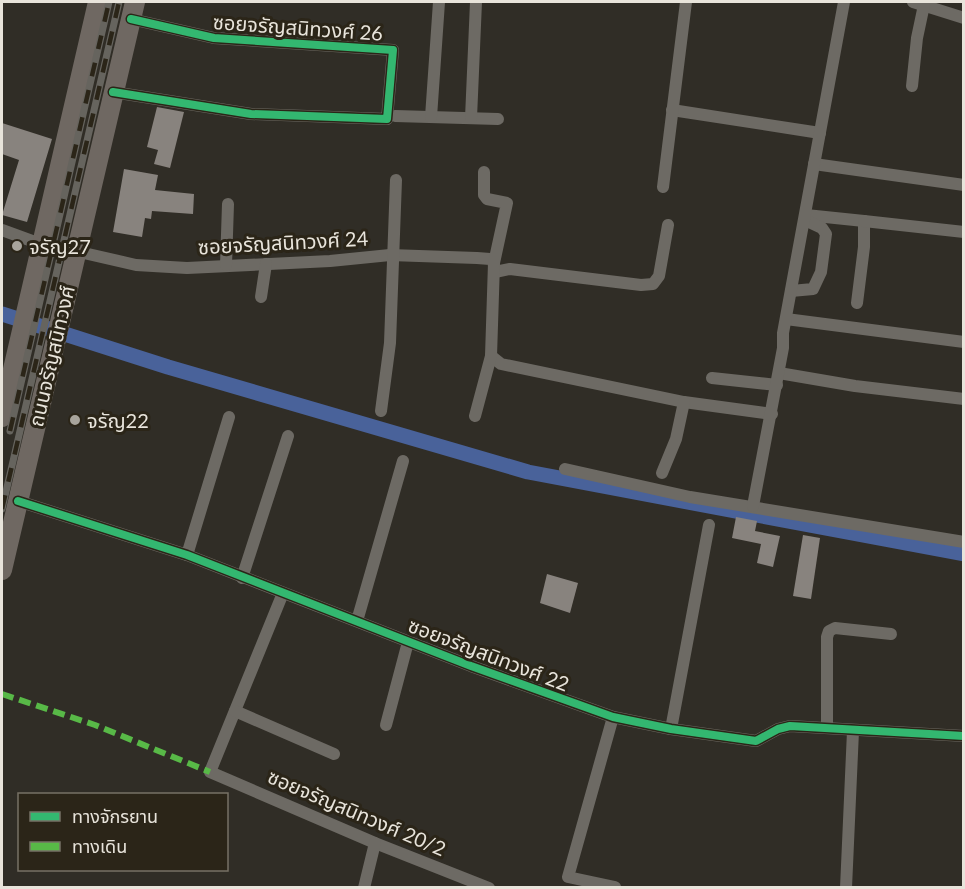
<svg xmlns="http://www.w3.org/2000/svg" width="965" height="889" font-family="Lato,'Noto Sans Thai',sans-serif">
<rect width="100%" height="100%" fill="#302d26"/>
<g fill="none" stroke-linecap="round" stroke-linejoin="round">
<!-- canal -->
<path stroke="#49629a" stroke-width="15" d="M2,314l166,53 360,105 436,82"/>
</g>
<!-- building -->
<g fill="#88837e">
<path d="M157,107l27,5 -14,56 -16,-4 4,-14 -11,-3z"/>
<path d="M2,123l50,16 -25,83 -25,-7 17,-55 -17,-6z"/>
<path d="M124,169l34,6 -3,15 39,4 -1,20 -41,-3 -1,8 -6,-1 -3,19 -29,-5z"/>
<path d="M736,517l21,4 -2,10 25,5 -7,31 -16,-4 4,-19 -29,-6z"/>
<path d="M803,535l17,3 -9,61 -18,-3z"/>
<path d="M547,574l31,9 -8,30 -30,-10z"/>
</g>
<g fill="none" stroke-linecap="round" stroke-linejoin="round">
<!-- minor -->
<g stroke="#6d6a64" stroke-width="12">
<path d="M913,2l51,16"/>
<path d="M912,86l5,-48 7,-33"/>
<path d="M113,92l138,22 136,5 6,-69 -179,-12 -83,-19"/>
<path d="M672,110l148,23"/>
<path d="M395,116l103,3"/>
<path d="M431,117l8,-115"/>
<path d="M471,118l5,-116"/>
<path d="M814,164l150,21"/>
<path d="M663,187l23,-185"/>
<path d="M806,215l58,6v26l-7,56"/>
<path d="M864,221l100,11"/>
<path d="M2,230l41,15"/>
<path d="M75,251l61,14 51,3 143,-7 60,-6 87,3 13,1 4,4"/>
<path d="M226,265l2,-61"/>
<path d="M495,272l15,-3 131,16 12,-1 6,-8 9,-51"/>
<path d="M791,291l22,-2 8,-17 5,-38 -4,-6 -17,-8"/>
<path d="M261,297l5,-33"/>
<path d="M786,319l178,23"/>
<path d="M491,356l10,8 183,38 88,12"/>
<path d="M779,373l76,13 109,13"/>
<path d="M712,378l65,7"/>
<path d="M381,411l9,-68 6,-163"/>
<path d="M475,416l16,-60 3,-93 13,-60 -20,-4 -3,-4v-23"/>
<path d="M565,469l125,28 274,45"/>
<path d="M662,473l14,-34 8,-37"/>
<path d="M18,501l169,54 284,111 142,51 58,12 85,12 22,-12 12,-3 174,10"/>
<path d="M753,506l30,-158v-15l61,-331"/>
<path d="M187,555l42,-138"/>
<path d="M242,578l46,-142"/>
<path d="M283,593l-73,179 165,71 114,45"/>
<path d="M357,621l46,-160"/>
<path d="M235,711l99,43"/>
<path d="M613,717l-45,160 47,10"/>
<path d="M386,725l22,-83"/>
<path d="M827,728v-91l2,-6 6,-3 56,6"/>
<path d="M671,729l38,-204"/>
<path d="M364,888l11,-45"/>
<path d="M846,888l7,-157"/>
</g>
<!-- primary -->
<g stroke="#6f6862" stroke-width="20">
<path d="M2,417l96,-415"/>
<path d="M2,570l133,-568"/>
</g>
<defs>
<g id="rail">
<path d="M10,431l99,-429"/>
<path d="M2,509l117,-507"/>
</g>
</defs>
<!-- rail casing -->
<use href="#rail" stroke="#66645e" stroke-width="7"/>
<!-- rail -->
<use href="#rail" stroke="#2b2518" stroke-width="4.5" stroke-dasharray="14" stroke-linecap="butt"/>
<!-- quiet -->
<path stroke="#58b947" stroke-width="6" stroke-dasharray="12 6" stroke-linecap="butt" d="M2,694l93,31 115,47"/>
<defs>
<g id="cycleway">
<path d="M113,92l138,22 136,5 6,-69 -179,-12 -83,-19"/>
<path d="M18,501l169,54 284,111 142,51 58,12 85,12 22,-12 12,-3 174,10"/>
</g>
</defs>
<!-- cycleway casing -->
<use href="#cycleway" stroke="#2b2518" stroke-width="11"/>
<!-- cycleway -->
<use href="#cycleway" stroke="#33b770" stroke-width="8"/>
</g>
<!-- markers -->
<g fill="#a8a49c" stroke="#2b2518" stroke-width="2">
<circle cx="17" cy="246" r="6"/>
<circle cx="75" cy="420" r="6"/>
</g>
<g text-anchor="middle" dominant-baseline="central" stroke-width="6" stroke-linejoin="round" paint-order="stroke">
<!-- street labels -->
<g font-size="20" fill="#e8e4db" stroke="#2b2518">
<text transform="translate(298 27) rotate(4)">ซอยจรัญสนิทวงศ์ 26</text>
<text transform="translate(283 242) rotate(-3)">ซอยจรัญสนิทวงศ์ 24</text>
<text transform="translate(51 356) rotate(-77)">ถนนจรัญสนิทวงศ์</text>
<text transform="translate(489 654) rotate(21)">ซอยจรัญสนิทวงศ์ 22</text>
<text transform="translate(357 812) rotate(23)">ซอยจรัญสนิทวงศ์ 20/2</text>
</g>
<!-- poi labels -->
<g font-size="20" fill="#e8e4db" stroke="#2b2518" text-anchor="start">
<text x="29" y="246">จรัญ27</text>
<text x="87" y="420">จรัญ22</text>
</g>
</g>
<!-- border -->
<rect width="965" height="889" fill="none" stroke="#e8e4db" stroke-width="6"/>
<!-- legend -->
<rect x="18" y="793" width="210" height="78" fill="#2b2518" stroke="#777166" stroke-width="1.5"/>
<rect x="30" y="812" width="30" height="9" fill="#33b770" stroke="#777166" stroke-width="1.5"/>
<text x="72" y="823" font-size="18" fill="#e8e4db">ทางจักรยาน</text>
<rect x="30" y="842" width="30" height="9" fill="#58b947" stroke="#777166" stroke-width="1.5"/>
<text x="72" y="853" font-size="18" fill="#e8e4db">ทางเดิน</text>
</svg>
